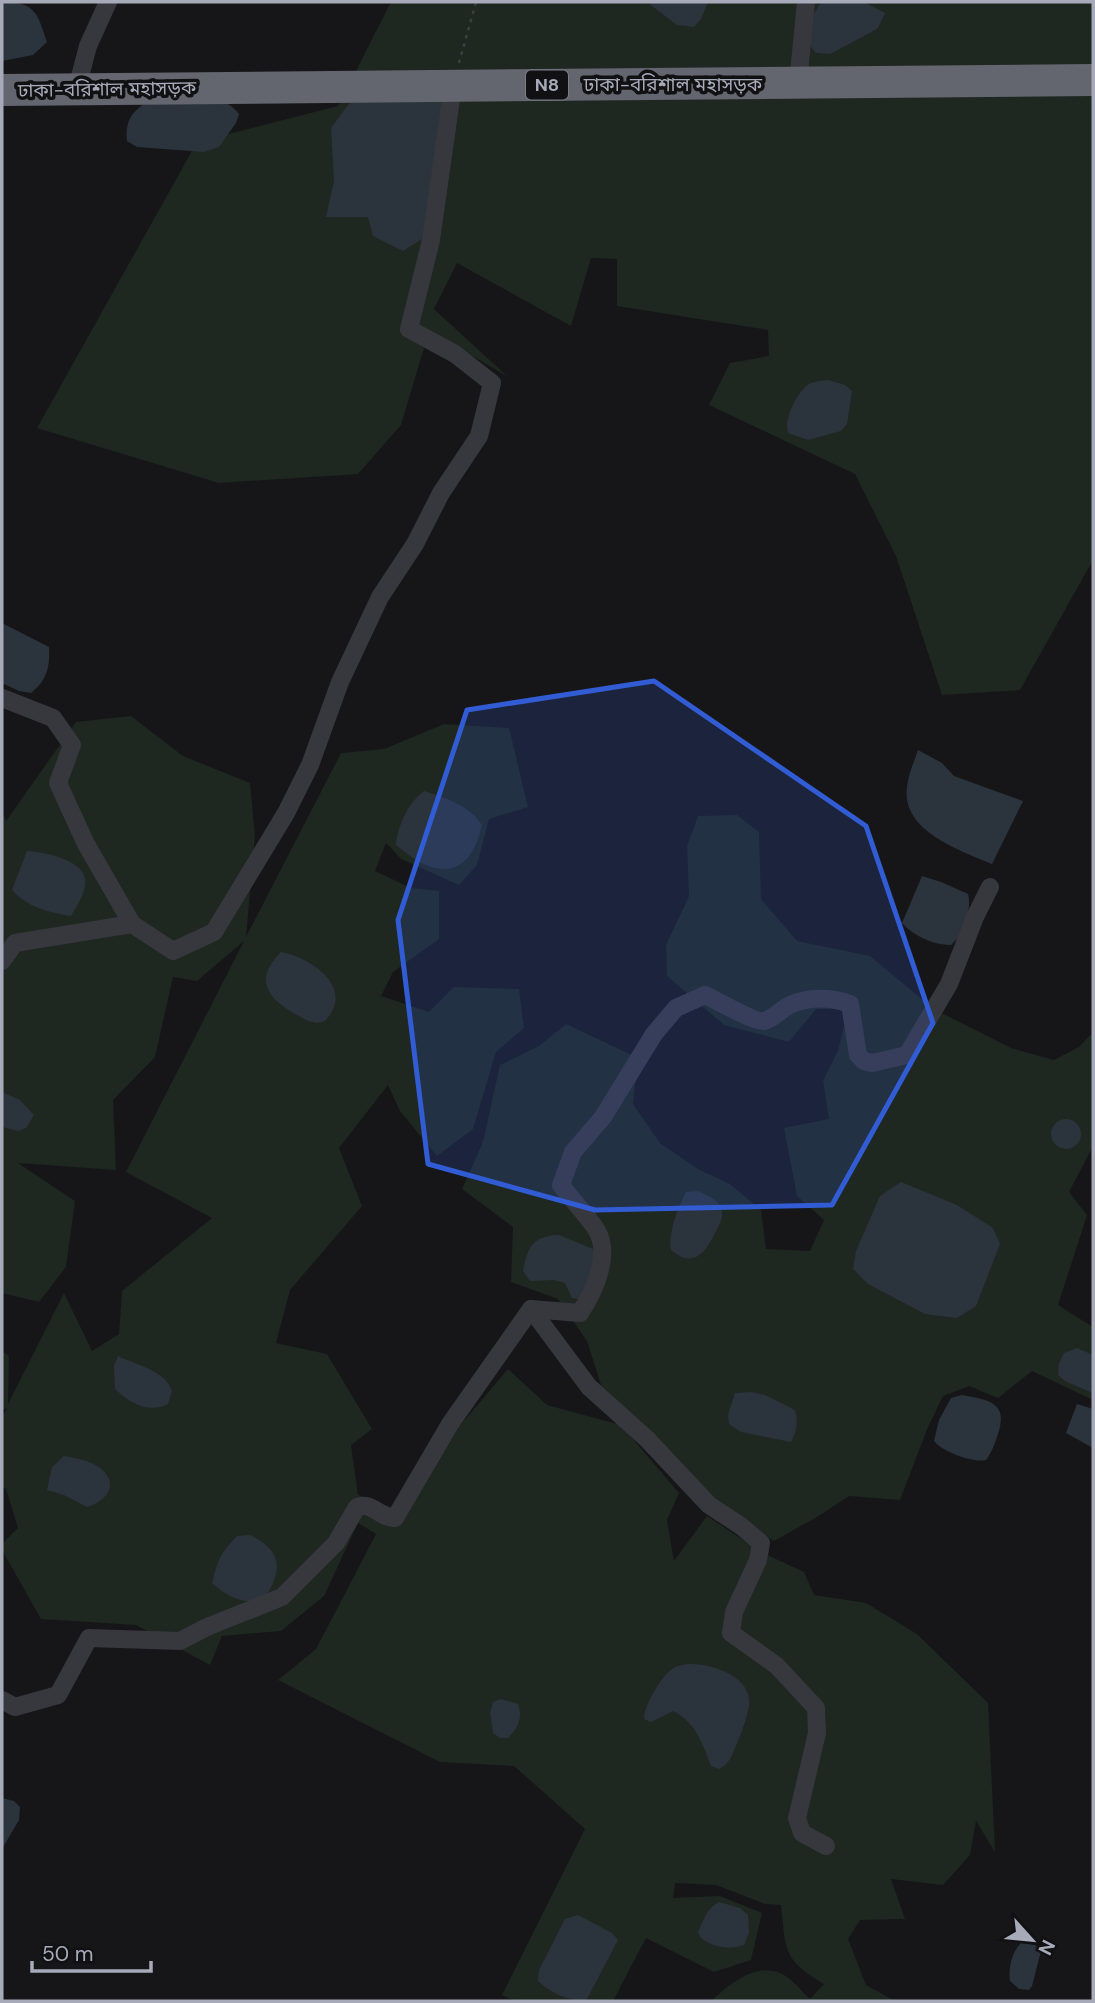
<svg xmlns="http://www.w3.org/2000/svg" width="1095" height="2003" font-family="'DM Sans','Noto Sans Bengali',sans-serif">
<rect width="100%" height="100%" fill="#161618"/>
<!-- green -->
<g fill="#1e2720">
<path d="M391,2h702v558l-73,130 -78,5 -46,-139 -41,-82 -146,-69 21,-42 39,-7 -1,-26 -151,-24v-47l-26,-1 -20,68 -114,-63 -23,46 73,67 -78,-45 -28,94 -43,49 -139,9 -182,-55 160,-286 141,-36z"/>
<path d="M131,716l52,40 67,27 5,53 -9,101 95,-184 43,-4 60,-25 65,4 19,79 -39,12 -12,46 -18,20 -58,-26 -15,-16 -11,28 36,17 28,3v48l-46,33 -12,24 48,16 25,-25 65,2 5,39 -28,24 -23,77 -36,27 -37,-45 -12,-26 -49,63 23,58 -72,84 -14,53 51,11 45,75 -21,16 7,50 33,12 117,-138 39,36 74,20 58,68 -12,27 7,41 33,-45 56,37 41,19 10,23 52,8 51,31 71,69 7,149 -19,-31 -6,34 -27,30 -52,-6 14,40 -45,1 -12,19 18,46 29,16h-184c17,-16 45,-39 69,-28 11,4 21,18 30,26l14,-15c-42,-25 -38,-34 -43,-79l-16,-1 -49,-19 -41,-2 -2,15 47,-2 42,17 -11,47 -37,12 -68,-34 -33,63h-98l-13,-6 83,-166 -71,-63 -74,-4 -162,-82 38,-31 60,-115 -18,-11 -34,73 -43,35 -59,5 -12,29 -74,-40 -95,-6 -39,-69v-6l16,-16 -12,-39 -4,-2v-69l5,-10 -5,2v-59l7,5 -1,48 56,-111 28,58 27,-17 3,-43 90,-73 -86,-46 118,-231 -47,40 -24,-4 -18,80 -42,43 3,70 -98,-7 57,38 -9,66 -27,35 -37,-9v-482l4,10 70,-99z"/>
<path d="M737,815l22,17 2,67 36,42 73,15 64,53 77,39 43,12 25,-13 14,-15v114l-24,46 18,23 -29,90 35,22v73l-61,-29 -34,27 -29,-12 -26,10 -15,31 -28,73 -51,-4 -32,21 -43,24 -64,-40 -105,-104 -18,-56 -29,-42 -47,-17 2,-55 -51,-38 21,-47 17,-77 39,-19 27,-22 72,34 -5,46 27,39 38,26 32,15 31,26 5,39 44,2 14,-31 -27,-24 -13,-68 45,-9 -6,-38 15,-30 10,-42h-32l-27,33 -65,-17 -57,-49 -1,-31 23,-49 -2,-50 11,-30z"/>
</g>
<!-- water -->
<g fill="#2b343d">
<path d="M2,2c34,0 35,11 45,40l-14,13 -31,6z"/>
<path d="M647,2h61l-7,17 -7,8 -17,-2z"/>
<path d="M821,2h43l21,11 -7,15 -14,8 -34,18 -14,-1 -9,-11 4,-23z"/>
<path d="M445,88l-20,149 -22,14 -30,-15 -5,-19h-42l8,-36 -3,-53 17,-23 17,-15z"/>
<path d="M163,92c27,3 58,-1 76,22l-3,9 -17,24 -15,5 -67,-5 -10,-6c-3,-29 14,-35 36,-49z"/>
<path d="M828,380l17,5 7,6 -5,33 -6,7 -33,9 -20,-7c-4,-14 7,-36 18,-47 6,-5 15,-5 22,-6z"/>
<path d="M2,623l47,24c1,20 -2,33 -18,46l-12,-2 -17,-8z"/>
<path d="M918,750l24,13 12,13 69,25 -31,63c-32,-14 -91,-33 -85,-77 1,-12 7,-25 11,-37z"/>
<path d="M424,791c22,7 45,14 58,34 -13,57 -48,53 -86,20 2,-20 12,-42 28,-54z"/>
<path d="M27,851c16,1 55,8 58,28 2,12 -8,27 -14,37 -21,-3 -44,-9 -59,-26z"/>
<path d="M922,876l19,6 27,12c4,16 -4,40 -17,51 -18,0 -37,-9 -49,-22z"/>
<path d="M281,952c31,6 75,36 44,69 -10,4 -17,0 -26,-5 -30,-16 -47,-35 -18,-64z"/>
<path d="M2,1092l18,8 14,15 -8,13 -8,3 -15,-4z"/>
<circle cx="1066" cy="1134" r="15"/>
<path d="M901,1182l56,23 36,23 7,16 -24,62 -19,12 -32,-4 -57,-30 -15,-15 3,-18 24,-55z"/>
<path d="M698,1191c8,4 20,8 23,17 4,9 -3,19 -7,27 -10,20 -22,33 -43,15 -3,-18 7,-42 15,-58z"/>
<path d="M559,1235l34,14 5,13 -19,37 -7,-1 -7,-15 -11,-3 -24,1 -7,-10c5,-24 9,-35 36,-36z"/>
<path d="M1077,1348l16,7v38l-28,-12 -7,-6 1,-12 5,-10z"/>
<path d="M118,1356c18,9 47,14 54,35l-4,13c-20,10 -38,-1 -53,-15l-1,-23z"/>
<path d="M751,1392l14,3 30,15c3,12 2,21 -4,32l-50,-10 -12,-8 -1,-9 7,-22z"/>
<path d="M962,1395c26,5 47,7 36,39 -3,9 -6,18 -12,26 -13,3 -43,-8 -52,-19l5,-21 12,-22z"/>
<path d="M1077,1404l16,5v39l-27,-15z"/>
<path d="M64,1456c13,2 34,6 42,18 12,16 -5,29 -19,33l-23,-12 -17,-5 5,-23z"/>
<path d="M250,1535c32,16 33,34 15,63 -21,8 -37,-1 -53,-15 6,-24 8,-29 25,-47z"/>
<path d="M688,1664c23,-1 65,12 61,42 -2,11 -7,26 -12,37 -4,10 -7,21 -18,26l-8,-3c-9,-24 -15,-43 -38,-55l-22,11 -7,-3c0,-14 17,-42 28,-50 4,-3 11,-4 16,-5z"/>
<path d="M501,1699l17,5c5,14 0,24 -10,34h-8l-7,-5 -3,-20 3,-11z"/>
<path d="M2,1798l12,3 6,6 -1,13 -17,29z"/>
<path d="M719,1902l21,6 8,7 1,18 -5,12c-16,5 -29,3 -43,-7l-3,-6c6,-13 9,-24 21,-30z"/>
<path d="M578,1915l34,18 6,7 -32,61c-18,0 -35,-8 -48,-20l1,-11 26,-51z"/>
<path d="M1021,1943l14,2 6,6 -9,35 -3,4 -10,-1 -9,-8c-2,-13 2,-29 11,-38z"/>
</g>
<g fill="none" stroke-linecap="round" stroke-linejoin="round">
<!-- path -->
<path stroke="#3d3e45" stroke-width="2.5" stroke-dasharray="3.5 5" stroke-linecap="butt" d="M459,63l17,-61"/>
<!-- street -->
<g stroke="#37373e" stroke-width="18">
<path d="M798,83l8,-81"/>
<path d="M77,88l11,-42 20,-44"/>
<path d="M2,698l51,20 19,27 -14,38 28,61 46,80 41,27 41,-19 72,-119 24,-48 30,-83 40,-85 35,-53 26,-51 38,-57 13,-53 -37,-29 -46,-25 22,-89 22,-155"/>
<path d="M2,961l13,-18 117,-19"/>
<path d="M531,1309l58,78 58,52 62,66 32,21 20,17 -3,17 -24,52 -3,21 46,33 39,42 1,25 -20,85 5,15 24,13"/>
<path d="M2,1700l13,7 43,-12 31,-57 91,3 27,-14 75,-30 54,-54 21,-36c15,-6 24,12 38,11l55,-94 81,-115 49,4c14,-21 32,-59 16,-84 -10,-15 -24,-29 -35,-44l12,-33 30,-35 51,-83 22,-26 29,-13c11,5 51,28 59,26 10,-2 18,-13 28,-17 18,-7 39,-7 58,0l8,51 6,6 8,2 35,-8 42,-71 26,-67 15,-30"/>
</g>
<!-- highway -->
<path stroke="#63656f" stroke-width="32" d="M2,90l1091,-10"/>
</g>
<!-- marked area -->
<path fill="#325cd3" fill-opacity="0.2" stroke="#325cd3" stroke-width="5" stroke-linejoin="round" d="M654,681l212,145 67,197 -101,182 -237,5 -167,-46 -30,-244 69,-210z"/>
<g text-anchor="middle" dominant-baseline="central" stroke-width="7" stroke-linejoin="round" paint-order="stroke">
<!-- shield labels -->
<rect fill="#111113" stroke="#7a7d87" stroke-width="2" x="526" y="70.5" width="42" height="29" rx="5"/>
<g font-size="18" font-weight="bold" fill="#a7abb9">
<text x="547" y="85">N8</text>
</g>
<!-- street labels -->
<g font-size="19" fill="#a7abb9" stroke="#111113">
<text x="673" y="84">ঢাকা-বরিশাল মহাসড়ক</text>
<text transform="translate(107 89) rotate(-1)">ঢাকা-বরিশাল মহাসড়ক</text>
</g>
</g>
<!-- border -->
<rect width="1095" height="2003" fill="none" stroke="#a7abb9" stroke-width="7"/>
<!-- north arrow -->
<g transform="translate(1032 1940) rotate(117)" stroke="#111113" stroke-width="5" paint-order="stroke">
<path d="M0-5L12 26L0 18L-12 26Z" fill="#a7abb9"/>
<text y="-10" font-size="19" font-weight="bold" text-anchor="middle" fill="#a7abb9">N</text>
</g>
<!-- scale -->
<path d="M32 1961v10h119v-10" fill="none" stroke="#a7abb9" stroke-width="3.5"/>
<text x="42" y="1961" font-size="21" fill="#a7abb9" stroke="#111113" stroke-width="5" paint-order="stroke">50 m</text>
</svg>
